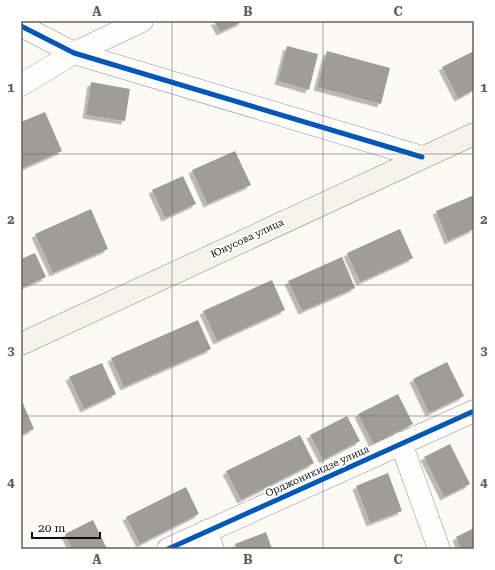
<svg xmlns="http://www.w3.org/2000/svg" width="495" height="570" font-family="'Roboto Serif',serif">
<defs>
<filter id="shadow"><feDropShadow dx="-3.5" dy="3.5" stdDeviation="0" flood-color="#0004"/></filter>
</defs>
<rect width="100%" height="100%" fill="#fcfaf4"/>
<!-- building -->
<g fill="#a09d99" filter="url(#shadow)">
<path d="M214,21h30l-24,11z"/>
<path d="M287,46l31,8 -9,36 -31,-9z"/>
<path d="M327,51l63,17 -9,36 -64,-17z"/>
<path d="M474,51v39l-16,8 -16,-31z"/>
<path d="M91,82l39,7 -5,32 -39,-6z"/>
<path d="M45,112l17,39 -41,18v-47z"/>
<path d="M235,151l16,34 -44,19 -15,-34z"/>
<path d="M183,176l13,28 -31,14 -13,-28z"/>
<path d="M474,195v34l-26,12 -12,-30z"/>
<path d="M91,209l17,40 -55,24 -18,-39z"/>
<path d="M400,229l13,29 -53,24 -13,-29z"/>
<path d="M35,253l11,24 -25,11v-29z"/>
<path d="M342,257l13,31 -53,23 -14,-30z"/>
<path d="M272,280l13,30 -68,31 -14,-30z"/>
<path d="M198,320l13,29 -87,38 -13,-29z"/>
<path d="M447,362l17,34 -35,17 -16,-34z"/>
<path d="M102,363l14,31 -32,15 -15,-32z"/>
<path d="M398,394l15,30 -40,20 -15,-30z"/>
<path d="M21,399l13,30 -13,6z"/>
<path d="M347,416l13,25 -37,19 -13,-25z"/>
<path d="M300,435l14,28 -73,37 -15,-29z"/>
<path d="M450,444l20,40 -26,13 -20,-40z"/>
<path d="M388,473l14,38 -32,12 -14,-37z"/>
<path d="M186,487l13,27 -59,30 -14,-27z"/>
<path d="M93,520l14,29h-35l-7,-15z"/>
<path d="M474,528v21h-13l-5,-12z"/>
<path d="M266,532l6,17h-35l-2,-5z"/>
</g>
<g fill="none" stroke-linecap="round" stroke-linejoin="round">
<defs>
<g id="minor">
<path d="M21,26l53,27 348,104"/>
<path d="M21,85l53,-32 68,-32"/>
<path d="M401,443l38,106"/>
<path d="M206,531l7,18"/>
<path d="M168,549l306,-138"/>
</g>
<path id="secondary" d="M21,344l453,-210"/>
</defs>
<!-- minor casing -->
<use href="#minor" stroke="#969592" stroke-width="23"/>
<!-- secondary casing -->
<use href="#secondary" stroke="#8c8b89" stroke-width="23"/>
<!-- minor -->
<use href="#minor" stroke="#fffefd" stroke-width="22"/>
<!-- secondary -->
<use href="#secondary" stroke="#f5f4eb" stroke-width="22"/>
<defs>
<g id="cycleway">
<path d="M21,26l53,27 348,104"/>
<path d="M168,549l306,-138"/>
</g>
</defs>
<!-- cycleway casing -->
<use href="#cycleway" stroke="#fff" stroke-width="8"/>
<!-- cycleway -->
<use href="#cycleway" stroke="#0057b8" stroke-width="5"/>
</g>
<!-- grid -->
<path fill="none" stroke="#62615f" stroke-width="1" stroke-opacity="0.55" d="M172,21v528M323,21v528M21,154h453M21,285h453M21,416h453"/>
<g text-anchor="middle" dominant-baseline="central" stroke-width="4" stroke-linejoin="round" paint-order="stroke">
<!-- street labels -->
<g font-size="10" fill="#0f0f0f" stroke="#fff">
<text transform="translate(247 238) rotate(-25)">Юнусова улица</text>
<text transform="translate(317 471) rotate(-24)">Орджоникидзе улица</text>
</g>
</g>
<!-- border -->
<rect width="495" height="570" fill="none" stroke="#ffffff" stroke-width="44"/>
<!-- scale -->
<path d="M32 532v6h68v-6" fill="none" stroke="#0f0f0f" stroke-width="2"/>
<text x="38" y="532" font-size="12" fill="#0f0f0f" stroke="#ffffff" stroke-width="3" paint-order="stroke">20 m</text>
<rect x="22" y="22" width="451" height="526" fill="none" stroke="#62615f" stroke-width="1.5"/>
<g font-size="13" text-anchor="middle" font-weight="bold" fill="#62615f">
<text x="97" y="16">A</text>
<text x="248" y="16">B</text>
<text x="398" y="16">C</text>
<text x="11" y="92">1</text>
<text x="484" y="92">1</text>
<text x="11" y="224">2</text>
<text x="484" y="224">2</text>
<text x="11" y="355">3</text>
<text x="484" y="355">3</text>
<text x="11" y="487">4</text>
<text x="484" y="487">4</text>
<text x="97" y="564">A</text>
<text x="248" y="564">B</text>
<text x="398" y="564">C</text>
</g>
</svg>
